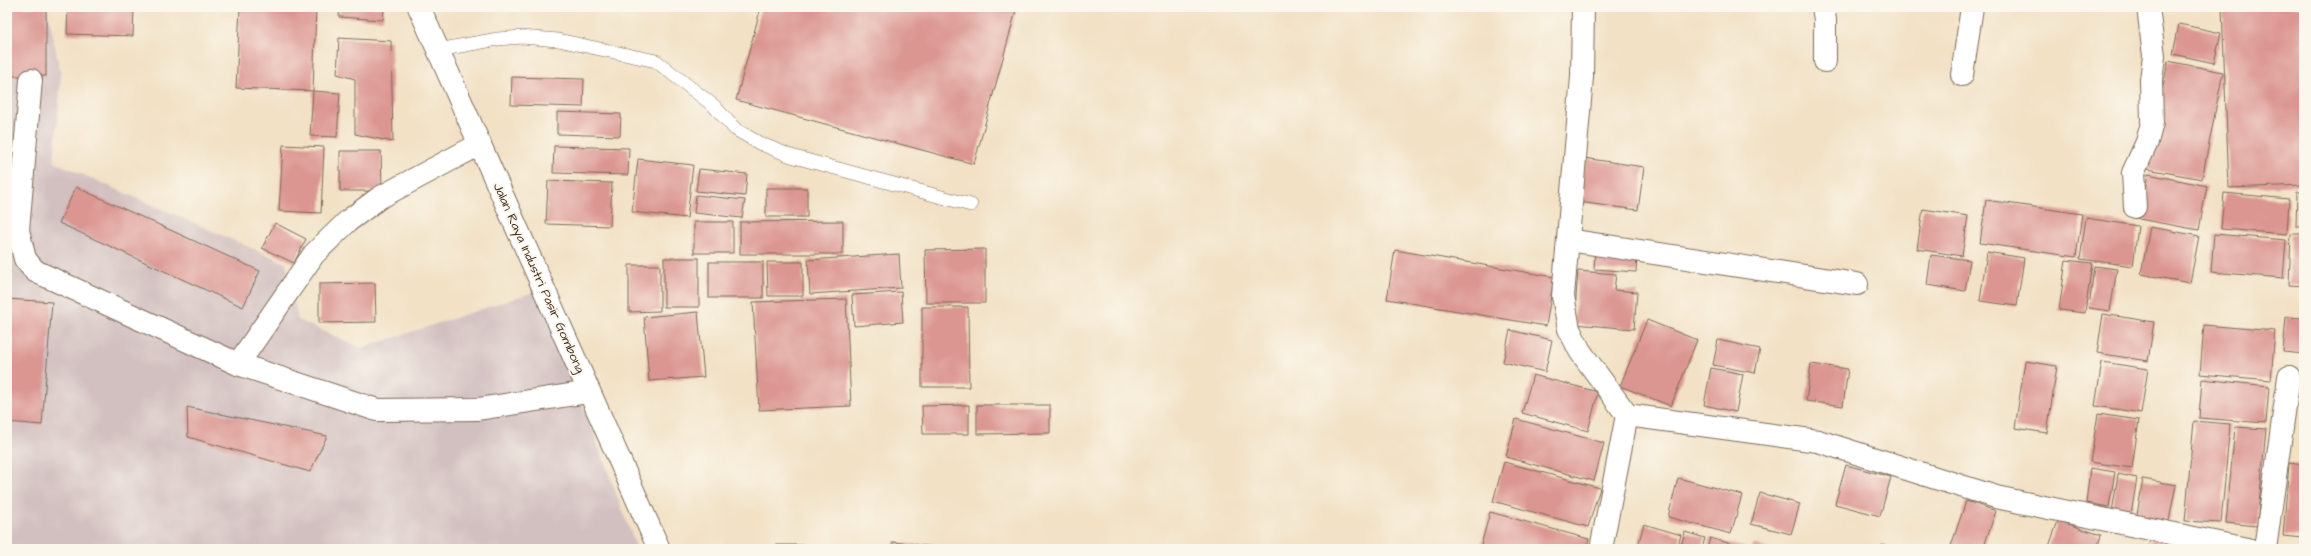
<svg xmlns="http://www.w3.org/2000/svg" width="2311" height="556" font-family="'Architects Daughter',sans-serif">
<rect width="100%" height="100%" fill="#fbf7ec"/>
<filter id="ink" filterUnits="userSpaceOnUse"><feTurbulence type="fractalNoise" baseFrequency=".025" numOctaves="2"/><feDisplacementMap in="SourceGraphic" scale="8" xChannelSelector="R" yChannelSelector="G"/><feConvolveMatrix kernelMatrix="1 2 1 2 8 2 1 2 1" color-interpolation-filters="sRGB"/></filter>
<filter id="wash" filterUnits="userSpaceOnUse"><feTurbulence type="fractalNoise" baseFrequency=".012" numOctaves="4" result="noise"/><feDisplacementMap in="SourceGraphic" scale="16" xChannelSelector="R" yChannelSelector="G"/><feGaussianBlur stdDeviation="0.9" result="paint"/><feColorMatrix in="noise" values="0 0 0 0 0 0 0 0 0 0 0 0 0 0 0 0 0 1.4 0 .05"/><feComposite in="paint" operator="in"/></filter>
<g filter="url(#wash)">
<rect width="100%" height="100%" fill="#f2e1c5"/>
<!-- industrial -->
<path fill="#d2bfc0" d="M7,7h40l14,69 -7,86 232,101 12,57 64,28 178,-58 97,259h-630z"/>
<g id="blocks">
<!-- building -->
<g fill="#dc9692">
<rect x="7" y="7" width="39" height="69"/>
<path d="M68,7h66l-1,29 -66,-2z"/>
<path d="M240,7h76l-3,84 27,2 -3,44 -27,-1 3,-45 -77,-3z"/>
<path d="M340,7h44l-1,13 -44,-3z"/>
<path d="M761,7h256l-43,157 -238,-64z"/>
<path d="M2222,7h82v178l-75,3z"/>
<path d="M2179,24l42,9 -7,30 -41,-9z"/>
<path d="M339,38l52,3 2,101 -38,-8v-55l-18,-5z"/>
<path d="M2168,61l55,11 -21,107 -55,-10z"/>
<path d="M512,77l72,2 -1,28 -72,-2z"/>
<path d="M557,112l64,2 -1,22 -63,-2z"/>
<path d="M283,145l41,2 -3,66 -42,-2z"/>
<path d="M554,146l75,2 -1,27 -75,-2z"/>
<path d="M340,151h41l1,40h-42z"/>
<path d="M1584,158l60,9 -6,43 -60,-8z"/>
<path d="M638,159l55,6 -6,53 -55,-6z"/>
<path d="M699,169l48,5 -2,22 -49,-5z"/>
<path d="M2148,174l59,12 -8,44 -60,-11z"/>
<path d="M548,181l64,2 -2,43 -64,-2z"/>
<path d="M76,187l184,84 -17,36 -184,-84z"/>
<rect x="766" y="188" width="41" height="29"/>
<path d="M2297,192h7v34h-8z"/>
<path d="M2224,193l65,6 -2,35 -66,-5z"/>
<path d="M696,195l49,5 -3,18 -48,-5z"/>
<path d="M1986,200l96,14 -6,43 -96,-14z"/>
<path d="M1923,209l45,7 -6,40 -45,-7z"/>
<path d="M2086,218l52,8 -5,40 -53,-7z"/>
<path d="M843,221v33h-103v-32z"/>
<rect x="694" y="222" width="39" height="31"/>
<path d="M275,223l31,16 -12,24 -32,-15z"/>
<path d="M2150,227l49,9 -9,47 -49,-9z"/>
<path d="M2214,234l72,6 -3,38 -72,-6z"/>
<path d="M2291,234h13v52l-15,-1z"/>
<path d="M985,249v54h-59l-1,-53z"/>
<path d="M1395,250l159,27 -8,49 -159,-27z"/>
<path d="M1595,251l42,3 -1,18 -42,-3z"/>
<path d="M1987,252l37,6 -7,48 -37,-5z"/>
<path d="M899,254l2,34 -91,6 -2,-34z"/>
<path d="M1931,255l39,5 -5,31 -38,-6z"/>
<rect x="664" y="258" width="35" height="49"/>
<path d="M2066,260l26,3 -7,50 -26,-3z"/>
<rect x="709" y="262" width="54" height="36"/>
<path d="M767,262h36v34h-35z"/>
<path d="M629,265h31v46l-31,1z"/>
<path d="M2094,266l23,3 -7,42 -21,-3z"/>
<path d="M1578,271l38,3 -2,16 23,2 -3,37 -60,-5z"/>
<path d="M375,283l1,39 -57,1v-39z"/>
<path d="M901,292l2,30 -49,4 -2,-31z"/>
<path d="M7,299l45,3 -10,123 -35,-3z"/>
<path d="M846,299l5,107 -92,4 -6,-108z"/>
<path d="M922,307h46l1,80h-47z"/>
<path d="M698,312l6,65 -55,4 -5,-64z"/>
<path d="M2103,314l51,8 -6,39 -51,-8z"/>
<path d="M2286,317l18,1v36l-21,-2z"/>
<path d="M1647,320l50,20 -26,66 -51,-20z"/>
<path d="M2204,325l71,6 -4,49 -71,-6z"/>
<path d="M1510,330l42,10 -7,32 -42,-10z"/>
<path d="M1718,340l42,9 -5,24 -42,-8z"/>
<path d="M2025,361l32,5 -10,67 -32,-5z"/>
<path d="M2102,362l46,7 -7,44 -46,-7z"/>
<path d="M1811,364l37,5 -5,37 -37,-5z"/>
<path d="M1711,368l32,6 -7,38 -32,-7z"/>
<path d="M1533,375l65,17 -10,39 -66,-18z"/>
<path d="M2202,379l67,7 -3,37 -67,-5z"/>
<path d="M969,405v29h-46l-1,-28z"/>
<path d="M977,405h73v28l-73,1z"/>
<path d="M187,407l140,29 -17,36 -122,-35z"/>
<path d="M2098,414l41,6 -7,48 -42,-6z"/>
<path d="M1516,419l88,24 -10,38 -88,-24z"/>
<path d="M2194,421l36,3 -9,99 -36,-2z"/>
<path d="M2235,427l31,2 -9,97 -31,-3z"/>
<path d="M1504,462l96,26 -12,39 -95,-26z"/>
<path d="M2289,463l15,2v73l-21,-2z"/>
<path d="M1846,465l45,12 -11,39 -45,-12z"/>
<path d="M2090,468l25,4 -6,35 -23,-4z"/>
<path d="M2118,474l19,4 -6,37 -19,-3z"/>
<path d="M1678,478l64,17 -11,39 -63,-17z"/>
<path d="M2143,479l33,6 -7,36 -32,-6z"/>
<path d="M1760,493l40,11 -9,30 -40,-10z"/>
<path d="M1966,501l30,10 -13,38h-33z"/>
<path d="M1490,512l99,27 -3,10h-106z"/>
<path d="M2058,521l43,14 -4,14h-49z"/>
<path d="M1644,524l37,11 -4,14h-40z"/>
<path d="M1685,532l20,6 -3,11h-22z"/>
<path d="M2152,535l41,14h-46z"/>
<path d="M1710,538l40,11h-43z"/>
<path d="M893,542l51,6v1h-52z"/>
<path d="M1753,544l17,5h-18z"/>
<rect x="776" y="545" width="37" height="4"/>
<path d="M1882,545l11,4h-12z"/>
<path d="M836,546l37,2v1h-38z"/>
</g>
</g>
</g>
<g filter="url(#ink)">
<use href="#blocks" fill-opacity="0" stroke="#7b6a58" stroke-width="1"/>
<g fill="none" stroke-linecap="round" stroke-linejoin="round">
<defs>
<path id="lane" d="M438,50l60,-11 24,-2 36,3 98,21 58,45 21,23 24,14 32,13 180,49"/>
<g id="street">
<path d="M1583,7l-1,70 -19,219 6,33 11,22 47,64 191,26 178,56 251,52"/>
<path d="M1823,7l2,13v41"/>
<path d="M1962,75l10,-68"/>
<path d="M31,80l-13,150 7,29 10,12 203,93 139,46 101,-1 111,-17"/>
<path d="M2135,207l-2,-34 14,-31 5,-19 -1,-43 3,-24 -6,-49"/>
<path d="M1568,240l289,44"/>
<path d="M238,364l76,-110 34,-33 31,-23 101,-54"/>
<path d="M1601,549l26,-134"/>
<path d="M2265,549l24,-172"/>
</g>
<path id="secondary" d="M419,7l240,542"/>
</defs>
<!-- lane casing -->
<use href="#lane" stroke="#7b6a58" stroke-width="14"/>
<!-- street casing -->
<use href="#street" stroke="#7b6a58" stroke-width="24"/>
<!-- secondary casing -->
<use href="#secondary" stroke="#7b6a58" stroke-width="24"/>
<!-- lane -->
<use href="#lane" stroke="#fff" stroke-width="13"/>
<!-- street -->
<use href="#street" stroke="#fff" stroke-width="22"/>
<!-- secondary -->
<use href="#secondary" stroke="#fff" stroke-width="22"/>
</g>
</g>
<g text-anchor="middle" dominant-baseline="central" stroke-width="4" stroke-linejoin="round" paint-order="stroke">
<!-- street labels -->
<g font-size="13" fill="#3b2a1e" stroke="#fbf7ec">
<text transform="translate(539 278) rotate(66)">Jalan Raya Industri Pasir Gombong</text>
</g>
</g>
<!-- margin -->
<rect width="2311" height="556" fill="none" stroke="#fbf7ec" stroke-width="24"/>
</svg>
